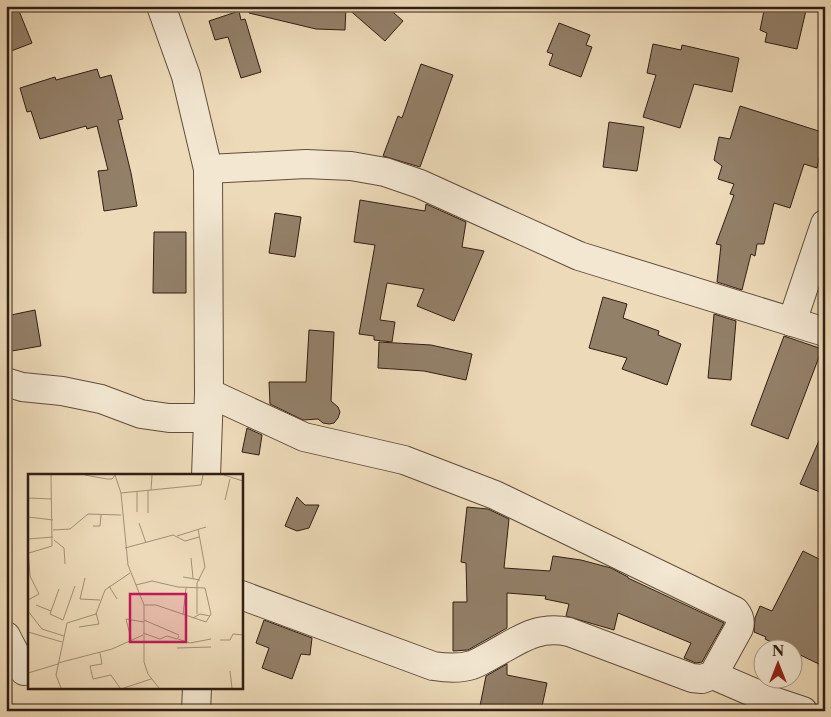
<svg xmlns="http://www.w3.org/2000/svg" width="831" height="717" font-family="'Libre Caslon Text',serif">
<rect width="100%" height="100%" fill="#eddab8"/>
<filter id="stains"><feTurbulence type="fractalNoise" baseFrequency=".004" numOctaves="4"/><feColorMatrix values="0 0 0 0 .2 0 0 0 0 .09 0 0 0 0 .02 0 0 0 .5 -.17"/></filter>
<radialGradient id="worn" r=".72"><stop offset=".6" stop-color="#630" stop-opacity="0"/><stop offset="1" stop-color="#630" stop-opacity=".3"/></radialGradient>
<!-- building -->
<g fill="#938069" stroke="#311e13">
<path d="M6,6h11l15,37 -26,10z"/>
<path d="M250,6h136l17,15 -18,20 -39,-34 -1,23 -29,-1 -67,-16z"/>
<path d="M765,6h42l-10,43 -32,-7 2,-9 -7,-3z"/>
<path d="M239,11l2,9 4,-1 16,53 -20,6 -13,-41 -13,3 -6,-19z"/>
<path d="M559,23l31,12 -4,10 6,2 -11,30 -32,-12 4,-11 -6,-2z"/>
<path d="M653,44l28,6 1,-5 57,13 -7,34 -38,-8 -14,44 -37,-11 13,-42 -9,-2z"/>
<path d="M421,64l32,11 -33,92 -37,-11 15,-40 4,2z"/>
<path d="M97,69l3,9 11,-3 12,44 -5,1 13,53 6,33 -33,5 -6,-40 10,-1 -11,-44 -10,3 -1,-3 -46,13 -9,-28 -4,1 -7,-24 35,-11 1,3z"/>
<path d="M740,106l85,27v18l-4,-1 -4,18 -13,-4 -14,44 -16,-5 -10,41h-7l-2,12 -4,-2 -9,36 -25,-8 4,-37 -5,-1 18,-49 -4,-1 4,-10 -16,-5 4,-13 -8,-6 5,-23 11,2z"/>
<path d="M609,122l35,5 -7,44 -34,-4z"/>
<path d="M360,200l65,11 1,-7 40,18 -4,25 22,4 -30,70 -37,-15 7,-17 -37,-6 -7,37 15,2 -3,20 -18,-2v-4l-15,-2 16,-89 -21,-3z"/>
<path d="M275,213l26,4 -6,40 -26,-4z"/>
<path d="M154,232h32v61h-33z"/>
<path d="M603,297l24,7 -4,14 36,13 -1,4 23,9 -14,41 -45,-16 5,-11 -38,-10z"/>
<path d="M35,310l6,36 -35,6v-36z"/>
<path d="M714,314l22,7 -5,59 -23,-2z"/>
<path d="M309,330l25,2 -3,69 7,6 2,5 -2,6 -4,5 -5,1 -6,-1 -5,-4 -15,1 -33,-16 -1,-22h37z"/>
<path d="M784,336l38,13 -34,90 -37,-14z"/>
<path d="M379,342l52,3 41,9 -6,26 -42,-9 -46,-3z"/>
<path d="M825,427v67l-25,-10z"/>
<path d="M247,428l15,7 -3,20 -17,-3z"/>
<path d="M297,497l8,8h14l-10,23 -12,3 -12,-5z"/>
<path d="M467,507l21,2 21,10 -5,49 46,3 3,-15 28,4 30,8 17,9v1l96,45 -22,39 -6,1 -12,-5 7,-15 -73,-30 -4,17 -48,-14 3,-12 -24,-5 1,-3 -39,-3v35l-39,22 -15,1v-49h14l-1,-39 -5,-1z"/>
<path d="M803,551l22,11v105l-31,-15v-2h-7l-22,-11 1,-2 -12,-5 1,-14 5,-12 12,5z"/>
<path d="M264,620l48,18 -2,17 -9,-1 -9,25 -30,-11 7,-20 -13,-5z"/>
<path d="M507,664v11l40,8 -6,28h-62l7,-35z"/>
</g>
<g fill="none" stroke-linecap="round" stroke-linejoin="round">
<defs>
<g id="minor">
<path d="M161,6l25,70 22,93 1,224 -3,83"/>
<path d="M208,169l98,-5 45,2 34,6 35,12 159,72 246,76"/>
<path d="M792,322l33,-98"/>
<path d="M6,382l16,5 40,4 39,8 40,15 28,4h38"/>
<path d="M209,393l95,44 100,23 91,35 240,116c5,6 6,10 4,17l-26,47 -11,4 -10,-1 -123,-46c-33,-7 -51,9 -79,24 -6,3 -12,7 -18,9 -13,4 -25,3 -39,1l-192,-71"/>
<path d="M6,636l18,35"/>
<path d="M713,675l60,26 30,10"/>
<path d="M196,711l1,-23"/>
</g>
</defs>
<!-- minor casing -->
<use href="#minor" stroke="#604d3c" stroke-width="30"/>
<!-- minor -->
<use href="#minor" stroke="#f3e7d1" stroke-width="28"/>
</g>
<!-- overview -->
<g transform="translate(28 474)">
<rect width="215" height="215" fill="#eddab8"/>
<path fill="none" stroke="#a28f76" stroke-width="1" d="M57,1l22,4h5l3,-4M87,1l6,18 7,72 16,40v57l4,12 11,14M196,1l19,6M120,16v23M123,16l50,-5 2,-10M93,19l30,-3 1,-15M0,24l24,1M197,26l5,-21M109,38v-21M0,43l25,3M111,49l7,20M65,52h7l1,-11M25,56l17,-1 18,-15 33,1M149,62l29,-9M0,65l25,-2M26,66l10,8 1,16M97,74l48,-13 12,6 14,-4M0,75l2,27 9,18 -11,6M1,79l23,-7 -1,-71M163,84l2,20M155,103l17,3M57,104l-5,21 20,1M108,111l16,-4 26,6 27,1 6,26 -5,8 -50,-17h-12M81,112l8,13M31,115l-9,25 13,6M8,131l15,6M0,137l14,18 22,7M169,140v-31l8,-16 -7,-38M155,141l3,-27M165,144l7,-4 10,2M35,146l12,-34M116,146l35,15M51,153l20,-3 -3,-11M0,158l34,10M115,159l17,6 7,-3 10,3 2,-3M103,165l-5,-20 18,3M150,165l12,4 21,-4M192,166h10l3,-6 10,1M149,174l34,-1M72,179l2,11 -12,2 3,13 18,-4 9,13M30,189l54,-14 31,-14M202,197l2,17M0,199l30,-9M33,214l-5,-13 11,-52 29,-9 9,-24 25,-17M96,214l27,-9"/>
<path fill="#c2185b" fill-opacity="0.15" stroke="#c2185b" stroke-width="2.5" d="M102,120h56v48h-56z"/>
<rect width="215" height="215" fill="none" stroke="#311e13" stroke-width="2.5"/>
</g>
<!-- margin -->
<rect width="831" height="717" fill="none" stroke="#eddab8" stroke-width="25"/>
<rect x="8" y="8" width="816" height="702" fill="none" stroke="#311e13" stroke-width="2.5"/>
<rect x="12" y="12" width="806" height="692" fill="none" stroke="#311e13"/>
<!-- north arrow -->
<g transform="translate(778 664)"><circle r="24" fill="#f3e7d1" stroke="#a59785"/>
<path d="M0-4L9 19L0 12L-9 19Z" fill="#8f2418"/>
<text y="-8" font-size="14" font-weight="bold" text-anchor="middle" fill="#311e13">N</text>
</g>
<rect width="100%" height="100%" filter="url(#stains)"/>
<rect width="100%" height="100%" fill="url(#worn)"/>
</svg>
